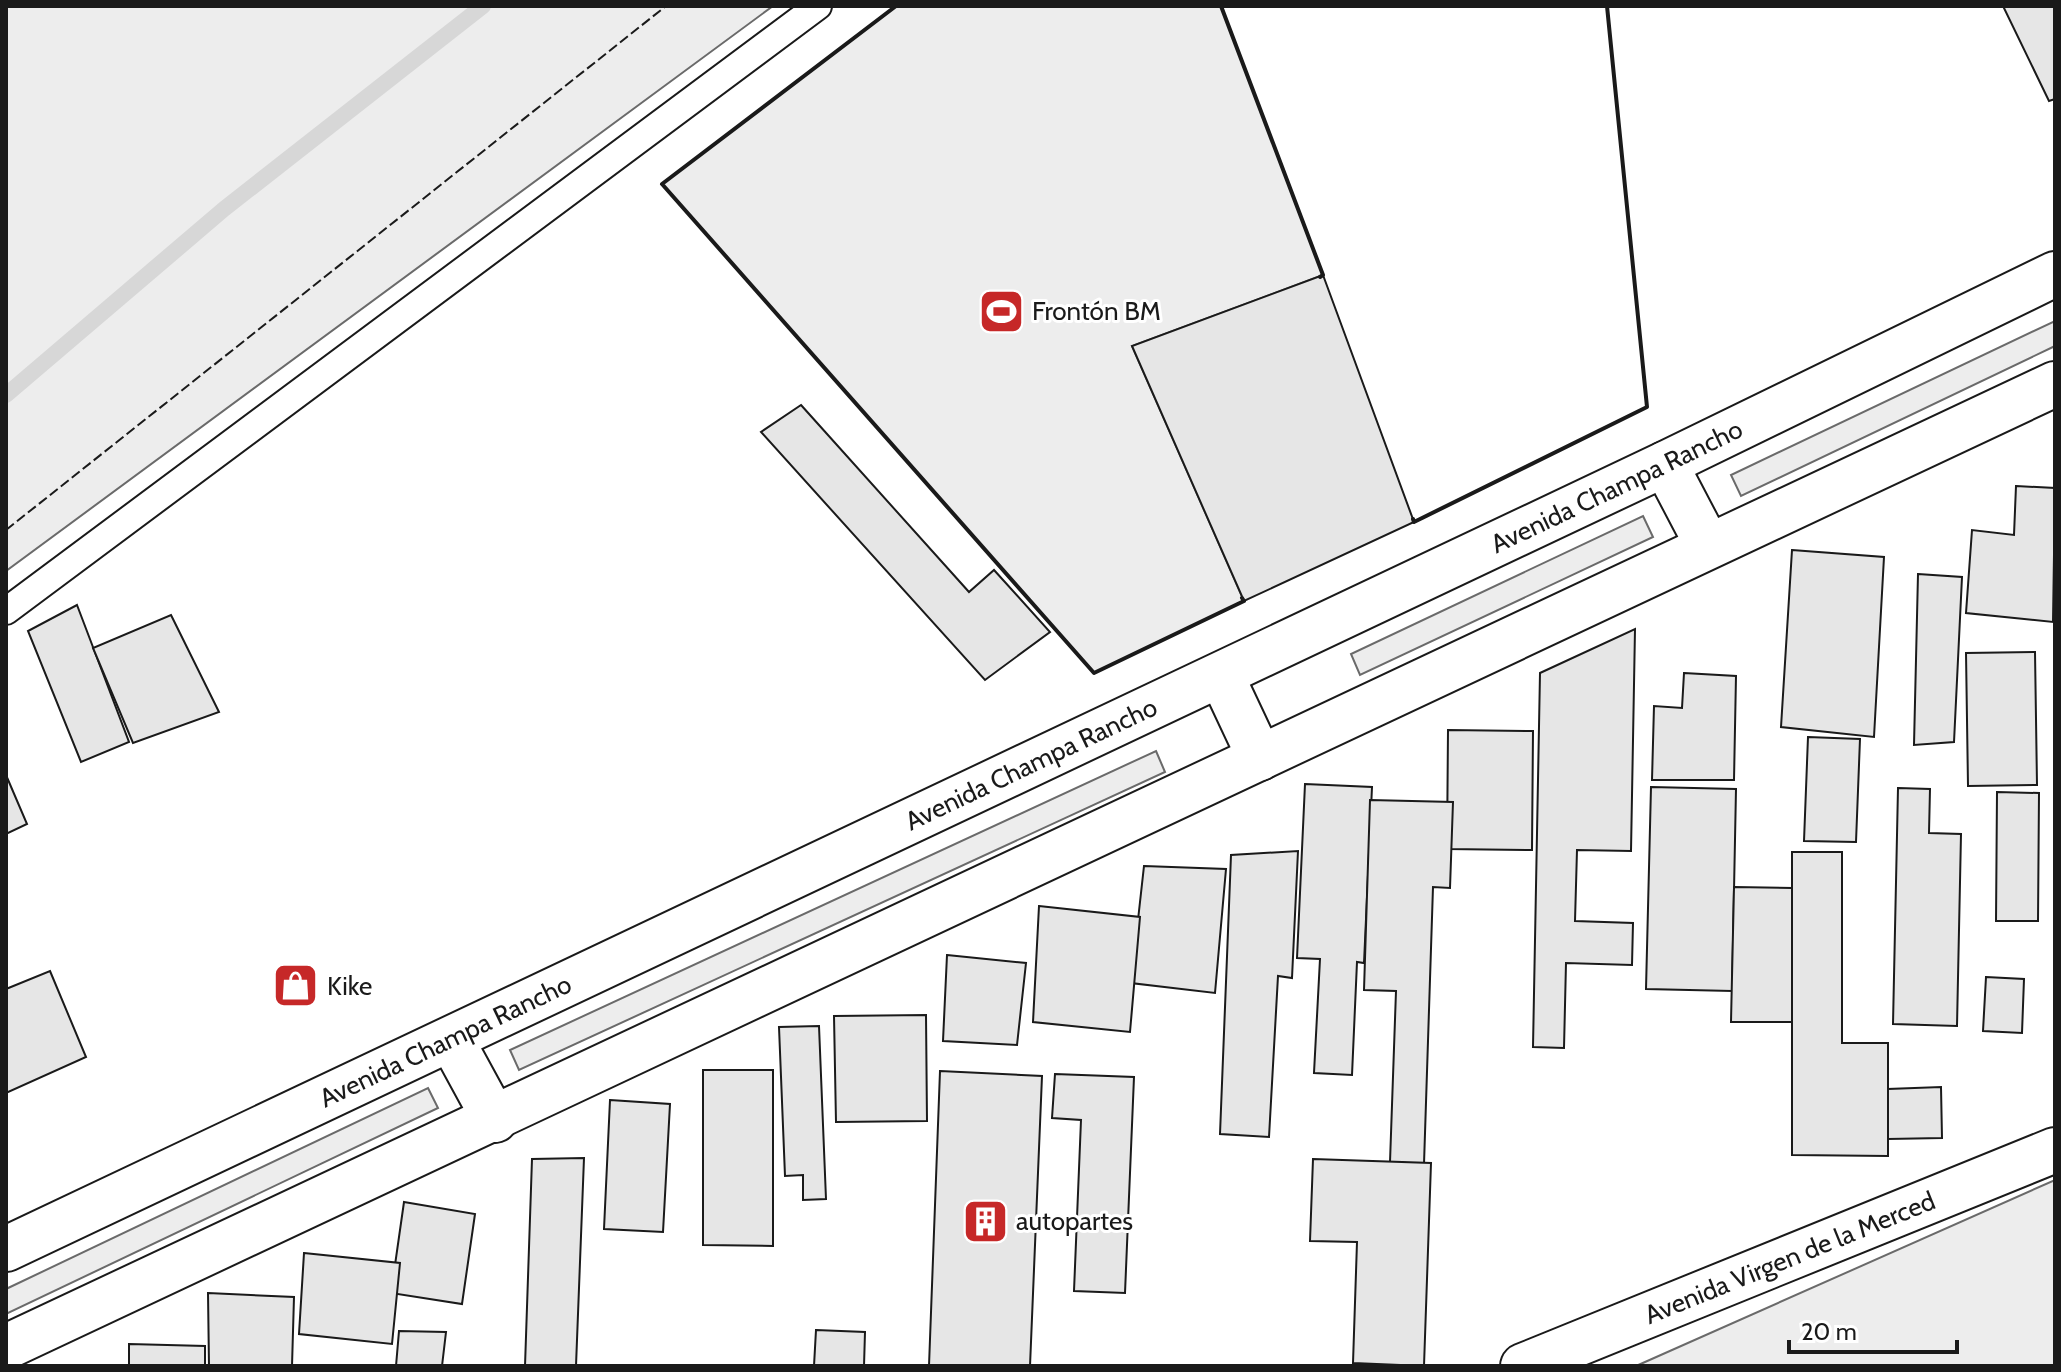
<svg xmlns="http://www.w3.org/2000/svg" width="2061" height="1372" font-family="Cabin,sans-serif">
<rect width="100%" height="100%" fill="#fff"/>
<!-- built -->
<g fill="#ededed" stroke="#6a6a6a" stroke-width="2">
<path d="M6,6h767l-767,565z"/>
<path d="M896,6h325l102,269 -191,71 112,255 -150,72 -432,-489z"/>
<path d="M2055,321v25l-314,150 -10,-21z"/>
<path d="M1643,516l10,21 -293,138 -9,-21z"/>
<path d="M1156,751l9,21 -646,298 -9,-20z"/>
<path d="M428,1088l10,20 -432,206v-25z"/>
<path d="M2055,1180v186h-419z"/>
</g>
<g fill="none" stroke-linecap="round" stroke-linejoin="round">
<!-- stream -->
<path stroke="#d7d7d7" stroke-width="16" d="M6,395l218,-186 259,-203"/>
</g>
<!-- building -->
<g fill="#e6e6e6" stroke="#1a1a1a" stroke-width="2">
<path d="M2003,6h52v93l-6,2z"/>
<path d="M1323,275l91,247 -170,79 -112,-255z"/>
<path d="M801,405l168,187 25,-22 56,62 -65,48 -224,-248z"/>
<path d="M2016,486l39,2 -2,134 -87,-9 6,-83 42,5z"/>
<path d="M1792,550l92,7 -10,180 -93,-10z"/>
<path d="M1918,574l44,3 -8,165 -40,3z"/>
<path d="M77,605l52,137 -48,20 -53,-131z"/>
<path d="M171,615l48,97 -86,31 -40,-95z"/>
<path d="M1635,629l-4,222 -54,-1 -2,71 58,2 -1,42 -66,-2 -2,85 -31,-1 7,-374z"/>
<path d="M2035,652l2,133 -69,1 -2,-133z"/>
<path d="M1684,673l52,3 -2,104h-82l2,-74 28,2z"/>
<path d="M1448,730l85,1 -1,119 -85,-1z"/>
<path d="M1808,737l52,2 -4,103 -52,-1z"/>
<path d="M6,775l21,49 -21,10z"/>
<path d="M1305,784l67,3 -8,176 -7,-1 -5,113 -38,-2 6,-114 -23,-1z"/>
<path d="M1651,787l85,2 -4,202 -86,-2z"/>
<path d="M1898,788l32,1 -1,44 32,1 -4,192 -64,-2z"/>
<path d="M1997,792l42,1 -1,128h-42z"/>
<path d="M1370,800l83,2 -3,86 -17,-1 -9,277 -34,-2 6,-171 -32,-1z"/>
<path d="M1298,851l-6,127 -14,-2 -9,161 -49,-3 11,-279z"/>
<path d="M1792,852h50v191h46v113l-96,-1z"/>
<path d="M1144,866l82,3 -11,124 -84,-10z"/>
<path d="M1734,887l58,1v134h-61z"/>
<path d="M1039,906l101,11 -10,115 -97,-10z"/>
<path d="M947,955l79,8 -9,82 -74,-4z"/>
<path d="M50,971l36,86 -80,36v-104z"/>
<path d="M1986,977l38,2 -2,54 -39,-2z"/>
<path d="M926,1015l1,106 -91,1 -2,-106z"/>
<path d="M819,1026l7,173 -23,1v-25l-18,1 -6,-149z"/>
<path d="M703,1070h70v176l-70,-1z"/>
<path d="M940,1071l102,5 -12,290h-101z"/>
<path d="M1055,1074l79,3 -9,216 -51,-2 7,-171 -29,-2z"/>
<path d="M1941,1087l1,51 -54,1v-50z"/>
<path d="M610,1100l60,4 -7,128 -59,-3z"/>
<path d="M584,1158l-8,208h-51l7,-207z"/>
<path d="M1313,1159l118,4 -7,203 -71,-3 4,-121 -47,-1z"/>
<path d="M404,1202l71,12 -13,90 -71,-11z"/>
<path d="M304,1253l96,10 -8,81 -93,-10z"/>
<path d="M208,1293l86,4 -2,69h-83z"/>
<path d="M816,1330l49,2 -1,34h-50z"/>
<path d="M399,1331l47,1 -4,34h-46z"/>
<path d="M129,1344l76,2v20h-76z"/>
</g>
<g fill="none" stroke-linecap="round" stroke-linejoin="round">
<defs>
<path id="lane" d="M6,611l812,-605"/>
<g id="street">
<path id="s1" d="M1523,1366l532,-216"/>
</g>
<g id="primary">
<path d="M1665,464l43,82"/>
<path d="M1221,675l39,83"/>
<path d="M452,1041l43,79"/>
<path id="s2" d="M6,1249l1659,-785 390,-190"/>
<path d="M6,1347l2049,-963"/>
</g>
</defs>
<!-- lane casing -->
<use href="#lane" stroke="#1a1a1a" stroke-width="30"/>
<!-- street casing -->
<use href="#street" stroke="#1a1a1a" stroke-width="48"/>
<!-- primary casing -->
<use href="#primary" stroke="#1a1a1a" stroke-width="48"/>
<!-- lane -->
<use href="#lane" stroke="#fff" stroke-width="26"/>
<!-- street -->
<use href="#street" stroke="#fff" stroke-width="44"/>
<!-- primary -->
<use href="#primary" stroke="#fff" stroke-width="44"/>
<!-- fence -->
<path stroke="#1a1a1a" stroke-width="2" stroke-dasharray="10 4" stroke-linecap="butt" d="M6,530l660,-524"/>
<!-- wall -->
<g stroke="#1a1a1a" stroke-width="4">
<path d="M896,6l-234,178 432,489 150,-72 -2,-3"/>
<path d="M1221,6l102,269 -3,2"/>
<path d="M1413,519l1,3 233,-115 -40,-401"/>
</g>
</g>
<!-- icons -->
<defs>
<symbol id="stadium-square" viewBox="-11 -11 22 22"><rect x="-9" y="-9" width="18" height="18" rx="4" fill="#c62828" stroke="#fff"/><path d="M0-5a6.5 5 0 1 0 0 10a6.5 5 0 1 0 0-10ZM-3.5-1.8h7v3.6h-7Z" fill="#fff"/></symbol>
<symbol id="shop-square" viewBox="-11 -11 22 22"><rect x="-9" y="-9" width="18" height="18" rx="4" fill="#c62828" stroke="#fff"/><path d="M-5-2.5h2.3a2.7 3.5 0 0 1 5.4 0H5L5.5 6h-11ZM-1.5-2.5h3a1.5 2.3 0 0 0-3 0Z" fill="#fff"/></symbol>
<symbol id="building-square" viewBox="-11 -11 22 22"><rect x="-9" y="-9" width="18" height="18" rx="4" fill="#c62828" stroke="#fff"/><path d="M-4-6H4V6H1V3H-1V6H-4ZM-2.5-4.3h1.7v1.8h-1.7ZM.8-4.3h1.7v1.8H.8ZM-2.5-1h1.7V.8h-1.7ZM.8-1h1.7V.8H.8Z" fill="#fff"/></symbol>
</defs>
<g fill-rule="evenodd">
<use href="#stadium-square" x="976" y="286" width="51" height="51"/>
<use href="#shop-square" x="270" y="960" width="51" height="51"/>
<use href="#building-square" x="960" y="1196" width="51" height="51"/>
</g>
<g text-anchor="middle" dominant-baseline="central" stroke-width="6" stroke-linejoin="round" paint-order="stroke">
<!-- poi labels -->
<g font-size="26" fill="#1a1a1a" stroke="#fff" text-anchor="start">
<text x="1032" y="311">Frontón BM</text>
<text x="327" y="986">Kike</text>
<text x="1016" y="1221">autopartes</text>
</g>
<!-- street labels -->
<g font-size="26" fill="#1a1a1a" stroke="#fff">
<text stroke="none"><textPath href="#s2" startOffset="1782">Avenida Champa Rancho</textPath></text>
<text stroke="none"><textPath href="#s2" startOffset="1134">Avenida Champa Rancho</textPath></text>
<text stroke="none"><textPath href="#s2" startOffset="486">Avenida Champa Rancho</textPath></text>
<text stroke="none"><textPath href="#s1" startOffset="288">Avenida Virgen de la Merced</textPath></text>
</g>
</g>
<!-- border -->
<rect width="2061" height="1372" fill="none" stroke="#1a1a1a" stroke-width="16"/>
<!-- scale -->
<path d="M1789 1340v12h168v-12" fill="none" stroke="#1a1a1a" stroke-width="4"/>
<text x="1801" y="1340" font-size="24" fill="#1a1a1a" stroke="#ffffff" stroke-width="6" paint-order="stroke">20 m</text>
</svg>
